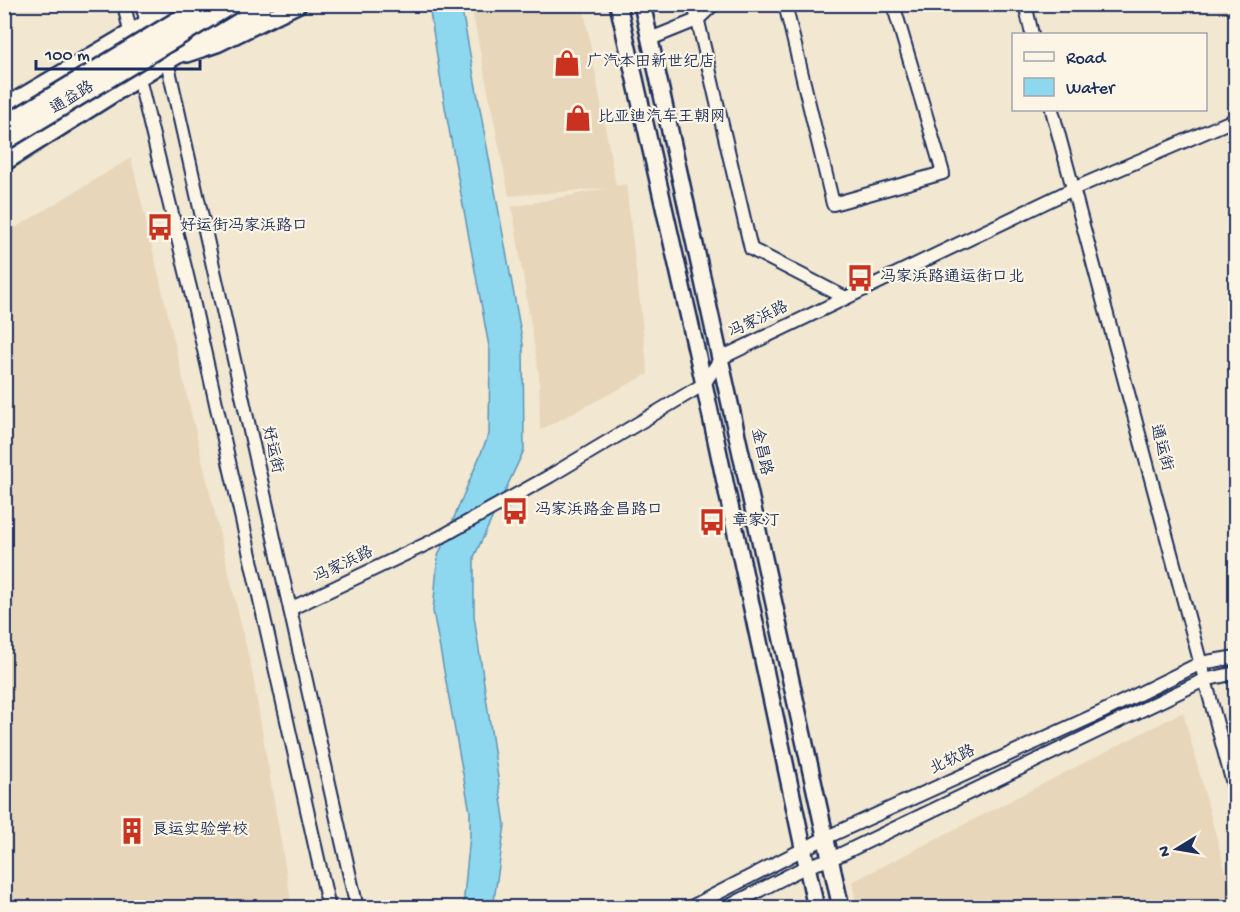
<svg xmlns="http://www.w3.org/2000/svg" width="1240" height="912" font-family="'Gochi Hand','LXGW WenKai TC',sans-serif">
<rect width="100%" height="100%" fill="#f2e7d1"/>
<filter id="ink" filterUnits="userSpaceOnUse"><feTurbulence type="fractalNoise" baseFrequency=".0167" numOctaves="2"/><feDisplacementMap in="SourceGraphic" scale="12" xChannelSelector="R" yChannelSelector="G"/><feConvolveMatrix kernelMatrix="1 2 1 2 8 2 1 2 1" color-interpolation-filters="sRGB"/></filter>
<g filter="url(#ink)">
<!-- built -->
<g fill="#e7d6b9">
<path d="M471,5h112l33,181 10,-2 22,190 -108,56 -1,-55 -27,-168 96,-19 -99,8z"/>
<path d="M131,158l121,513 40,236h-287v-673z"/>
<path d="M1183,712l52,195h-378l-5,-25z"/>
</g>
<!-- water -->
<path fill="#8ed8ef" stroke="#6094b5" stroke-width="1.5" d="M429,5h32l62,339 1,106 -50,107v59l31,209 -12,82h-30l7,-72v-23l-37,-201 5,-55 51,-122 1,-82 -45,-245z"/>
<g fill="none" stroke-linecap="round" stroke-linejoin="round">
<defs>
<g id="minor">
<path d="M124,4l8,37"/>
<path d="M141,4l9,25"/>
<path d="M694,4l57,245 95,49"/>
<path d="M785,4l48,200 110,-31 -50,-169"/>
<path d="M1025,4l7,30"/>
<path d="M650,39l47,-19 17,-16"/>
<path d="M164,55l3,6 190,847"/>
<path d="M137,70l54,222 138,616"/>
<path d="M1052,110l184,685"/>
<path d="M290,609l149,-71 111,-62 154,-92 17,-26 352,-169 163,-70"/>
<path d="M689,908l136,-70 277,-126 99,-49 35,-6"/>
<path d="M725,908l82,-42 24,-7 373,-179 32,-7"/>
</g>
<g id="major">
<path d="M618,4l86,380 112,524"/>
<path d="M642,4l199,904"/>
<path d="M187,54l30,-10 82,-40"/>
<path d="M4,107l153,-90"/>
<path d="M4,163l173,-109"/>
</g>
<g id="highway">
<path d="M146,22l28,-18"/>
<path d="M167,61l97,-57"/>
</g>
</defs>
<!-- minor casing -->
<use href="#minor" stroke="#1b2f5e" stroke-width="16"/>
<!-- major casing -->
<use href="#major" stroke="#1b2f5e" stroke-width="20"/>
<!-- highway casing -->
<use href="#highway" stroke="#1b2f5e" stroke-width="21"/>
<!-- minor -->
<use href="#minor" stroke="#fcf5e5" stroke-width="12"/>
<!-- major -->
<use href="#major" stroke="#fcf5e5" stroke-width="15"/>
<!-- highway -->
<use href="#highway" stroke="#fcf5e5" stroke-width="16"/>
<defs>
<g id="highway-bridge">
<path d="M4,125l200,-121"/>
<path d="M4,142l229,-138"/>
</g>
</defs>
<!-- highway-bridge casing -->
<use href="#highway-bridge" stroke="#1b2f5e" stroke-width="21" stroke-linecap="butt"/>
<!-- highway-bridge -->
<use href="#highway-bridge" stroke="#fcf5e5" stroke-width="16"/>
</g>
</g>
<!-- icons -->
<defs>
<symbol id="shop-bare" viewBox="-9 -9 18 18"><path d="M-5-2.5h2.3a2.7 3.5 0 0 1 5.4 0H5L5.5 6h-11ZM-1.5-2.5h3a1.5 2.3 0 0 0-3 0Z" fill="#c8321e" stroke="#fcf5e5" stroke-width="2.5" paint-order="stroke"/></symbol>
<symbol id="bus-bare" viewBox="-9 -9 18 18"><path d="M-5-6H5V4H4V6H2V4H-2V6H-4V4H-5ZM-3.5-4V0h7V-4ZM-3.5 1.2v1.5H-2V1.2ZM2 1.2v1.5H3.5V1.2Z" fill="#c8321e" stroke="#fcf5e5" stroke-width="2.5" paint-order="stroke"/></symbol>
<symbol id="building-bare" viewBox="-9 -9 18 18"><path d="M-4-6H4V6H1V3H-1V6H-4ZM-2.5-4.3h1.7v1.8h-1.7ZM.8-4.3h1.7v1.8H.8ZM-2.5-1h1.7V.8h-1.7ZM.8-1h1.7V.8H.8Z" fill="#c8321e" stroke="#fcf5e5" stroke-width="2.5" paint-order="stroke"/></symbol>
</defs>
<g fill-rule="evenodd">
<use href="#shop-bare" x="548" y="44" width="38" height="38"/>
<use href="#shop-bare" x="559" y="99" width="38" height="38"/>
<use href="#bus-bare" x="141" y="208" width="38" height="38"/>
<use href="#bus-bare" x="841" y="259" width="38" height="38"/>
<use href="#bus-bare" x="496" y="492" width="38" height="38"/>
<use href="#bus-bare" x="693" y="503" width="38" height="38"/>
<use href="#building-bare" x="113" y="812" width="38" height="38"/>
</g>
<g text-anchor="middle" dominant-baseline="central" stroke-width="4.5" stroke-linejoin="round" paint-order="stroke">
<!-- poi labels -->
<g font-size="16" fill="#1b2f5e" stroke="#fcf5e5" text-anchor="start">
<text x="587" y="63">广汽本田新世纪店</text>
<text x="598" y="118">比亚迪汽车王朝网</text>
<text x="180" y="227">好运街冯家浜路口</text>
<text x="880" y="278">冯家浜路通运街口北</text>
<text x="535" y="511">冯家浜路金昌路口</text>
<text x="732" y="522">章家汀</text>
<text x="152" y="831">良运实验学校</text>
</g>
<!-- street labels -->
<g font-size="16" fill="#1b2f5e" stroke="#fcf5e5">
<text transform="translate(73 99) rotate(-32)">通益路</text>
<text transform="translate(759 321) rotate(-26)">冯家浜路</text>
<text transform="translate(1160 448) rotate(75)">通运街</text>
<text transform="translate(271 450) rotate(77)">好运街</text>
<text transform="translate(760 452) rotate(78)">金昌路</text>
<text transform="translate(344 566) rotate(-26)">冯家浜路</text>
<text transform="translate(953 761) rotate(-25)">北软路</text>
</g>
</g>
<!-- margin -->
<rect width="1240" height="912" fill="none" stroke="#fcf5e5" stroke-width="24"/>
<rect x="12" y="12" width="1216" height="888" fill="none" stroke="#1b2f5e" stroke-width="2" filter="url(#ink)"/>
<!-- legend -->
<rect x="1012" y="33" width="195" height="78" fill="#fcf5e5" stroke="#a2a6af" stroke-width="1.5"/>
<rect x="1024" y="52" width="30" height="9" fill="#fcf5e5" stroke="#a2a6af" stroke-width="1.5"/>
<text x="1066" y="63" font-size="18" fill="#1b2f5e">Road</text>
<rect x="1024" y="78" width="30" height="18" fill="#8ed8ef" stroke="#a2a6af" stroke-width="1.5"/>
<text x="1066" y="93" font-size="18" fill="#1b2f5e">Water</text>
<!-- north arrow -->
<g transform="translate(1177 849) rotate(259)" stroke="#fcf5e5" stroke-width="4.5" paint-order="stroke">
<path d="M0-4.5L10 22L0 15L-10 22Z" fill="#1b2f5e"/>
<text y="-9" font-size="16" font-weight="bold" text-anchor="middle" fill="#1b2f5e">N</text>
</g>
<!-- scale -->
<path d="M36 60v9h164v-9" fill="none" stroke="#1b2f5e" stroke-width="3"/>
<text x="45" y="60" font-size="18" fill="#1b2f5e" stroke="#fcf5e5" stroke-width="4.5" paint-order="stroke">100 m</text>
</svg>
